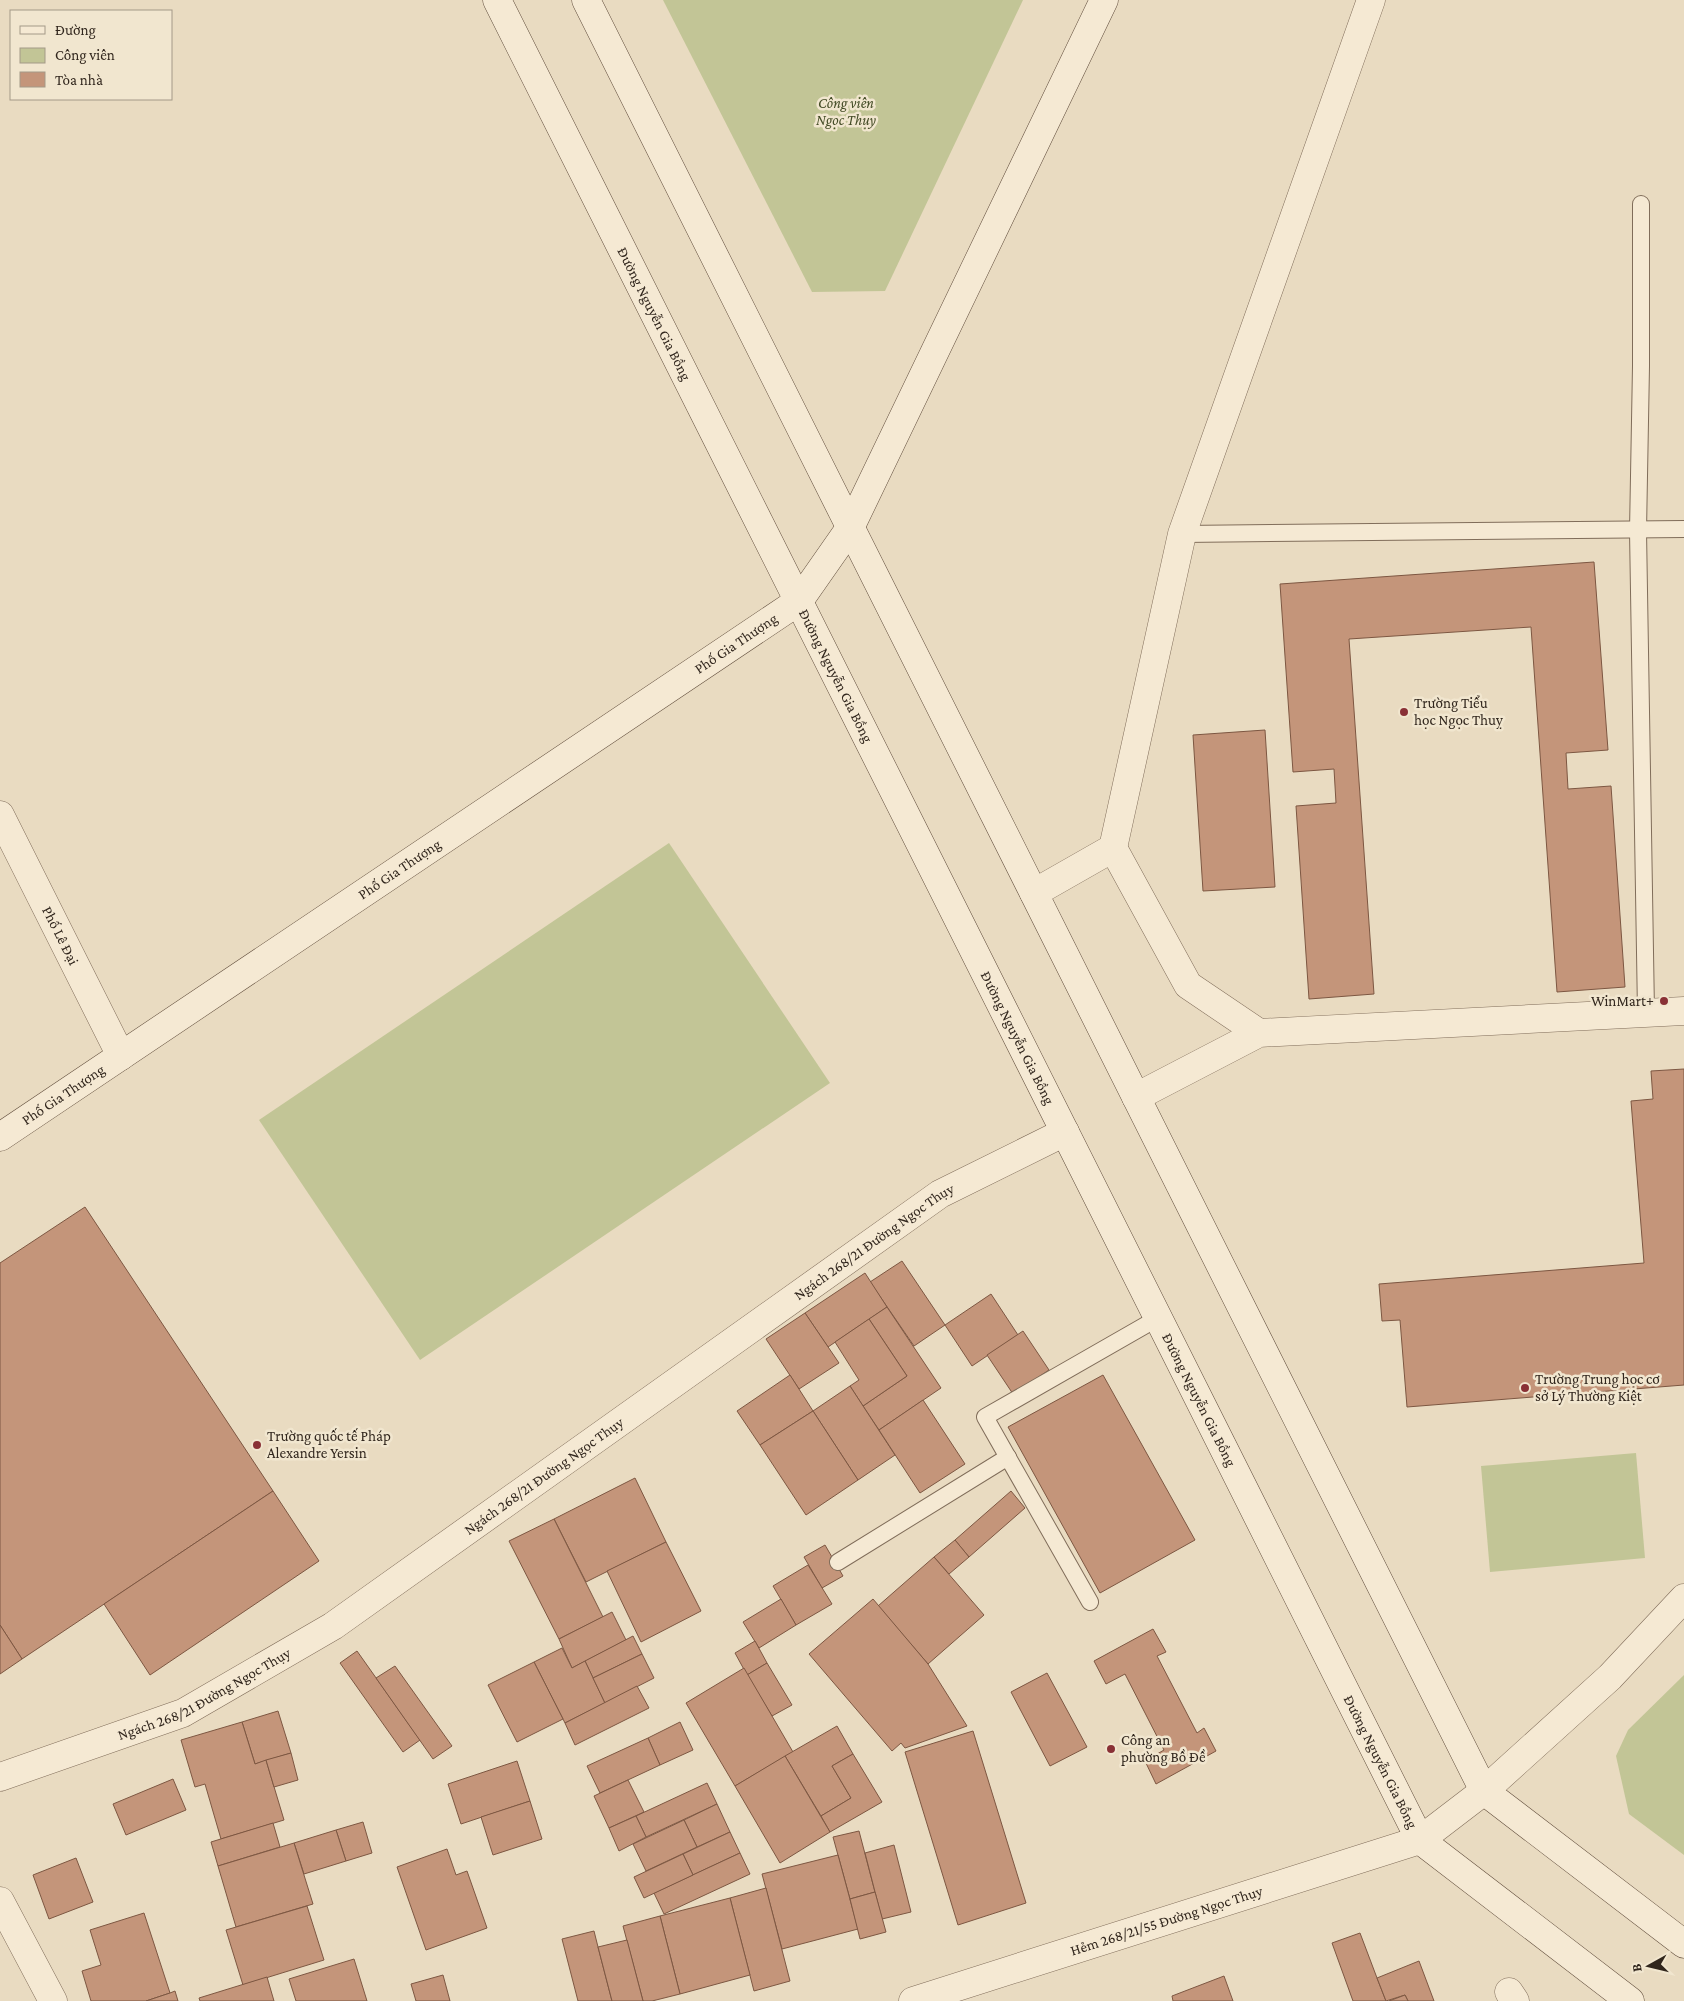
<svg xmlns="http://www.w3.org/2000/svg" width="1684" height="2001" font-family="'Crimson Pro',serif">
<rect width="100%" height="100%" fill="#e9dbc1"/>
<!-- green -->
<g fill="#c2c596">
<path d="M663,0h360l-138,291 -73,1z"/>
<path d="M669,843l161,240 -410,277 -161,-240z"/>
<path d="M1636,1453l9,105 -155,14 -9,-106z"/>
<path d="M1684,1675v180l-55,-41 -13,-58 12,-26z"/>
</g>
<!-- building -->
<g fill="#c4957a" stroke="#7d5742">
<path d="M1594,562l14,188 -42,3 2,36 43,-3 14,201 -68,5 -26,-365 -182,12 25,355 -65,5 -13,-193 40,-3 -2,-34 -41,3 -13,-188z"/>
<path d="M1265,730l10,157 -72,4 -10,-156z"/>
<path d="M1684,1069v316l-277,22 -7,-87 -18,1 -3,-37 265,-21 -13,-162 22,-2 -2,-28z"/>
<path d="M85,1207l188,284 -251,168 -22,-34v-362z"/>
<path d="M902,1261l43,64 -31,21 -44,-64z"/>
<path d="M865,1273l22,34 -59,40 -23,-34z"/>
<path d="M991,1294l27,41 -46,31 -27,-41z"/>
<path d="M887,1307l54,81 -62,42 -16,-24 44,-30 -38,-57z"/>
<path d="M805,1313l34,50 -40,26 -33,-50z"/>
<path d="M869,1319l38,57 -44,30 -13,-20 9,-6 -24,-38z"/>
<path d="M1023,1331l26,39 -36,24 -26,-39z"/>
<path d="M790,1375l23,36 -53,34 -23,-34z"/>
<path d="M1103,1375l92,165 -95,53 -92,-166z"/>
<path d="M850,1386l45,69 -37,25 -45,-69z"/>
<path d="M923,1400l42,64 -45,29 -41,-63z"/>
<path d="M813,1411l45,69 -52,35 -46,-70z"/>
<path d="M635,1478l31,64 -80,40 -32,-63z"/>
<path d="M273,1491l46,70 -169,114 -46,-71z"/>
<path d="M1011,1491l14,17 -56,49 -14,-17z"/>
<path d="M554,1519l49,98 -44,22 -50,-98z"/>
<path d="M955,1540l14,17 -20,17 -15,-17z"/>
<path d="M666,1542l35,69 -60,31 -34,-71z"/>
<path d="M825,1545l18,31 -21,12 -18,-31z"/>
<path d="M934,1557l50,58 -56,49 -50,-58z"/>
<path d="M808,1565l24,39 -36,21 -23,-39z"/>
<path d="M781,1599l15,26 -37,23 -16,-26z"/>
<path d="M873,1599l55,65 39,62 -62,22 -4,-5 -9,8 -83,-97z"/>
<path d="M612,1612l14,28 -54,28 -13,-29z"/>
<path d="M0,1625l22,34 -22,15z"/>
<path d="M1153,1629l13,23 -9,4 40,77 7,-5 12,23 -60,33 -11,-23 19,-11 -39,-76 -19,10 -12,-23z"/>
<path d="M633,1636l9,18 -49,24 -8,-17z"/>
<path d="M755,1641l12,22 -20,12 -12,-22z"/>
<path d="M562,1648l10,20 13,-7 20,42 -40,20 -31,-61z"/>
<path d="M357,1651l63,89 -17,12 -63,-89z"/>
<path d="M642,1654l12,24 -49,25 -12,-25z"/>
<path d="M534,1662l29,57 -46,23 -29,-57z"/>
<path d="M767,1663l25,42 -20,11 -25,-41z"/>
<path d="M395,1666l57,80 -19,13 -57,-81z"/>
<path d="M744,1668l49,84 -58,34 -49,-83z"/>
<path d="M1047,1673l40,74 -37,19 -39,-74z"/>
<path d="M637,1686l12,22 -74,37 -10,-22z"/>
<path d="M278,1711l13,42 -36,11 -13,-42z"/>
<path d="M242,1722l13,42 11,-4 18,60 -63,19 -16,-55 -10,3 -14,-47z"/>
<path d="M680,1722l13,28 -33,15 -12,-27z"/>
<path d="M837,1726l16,28 -21,12 19,32 -30,18 -36,-60z"/>
<path d="M973,1731l53,172 -68,22 -53,-173z"/>
<path d="M648,1738l12,27 -60,28 -13,-27z"/>
<path d="M291,1753l7,27 -24,7 -8,-27z"/>
<path d="M853,1754l29,48 -52,30 -9,-16 30,-18 -19,-32z"/>
<path d="M785,1756l45,76 -50,31 -45,-77z"/>
<path d="M517,1761l13,40 -69,23 -13,-40z"/>
<path d="M173,1779l13,31 -60,25 -13,-31z"/>
<path d="M628,1780l16,32 -35,16 -15,-32z"/>
<path d="M707,1783l10,21 -71,33 -10,-21z"/>
<path d="M530,1801l12,38 -49,16 -12,-38z"/>
<path d="M717,1804l13,28 -33,15 -13,-27z"/>
<path d="M636,1816l10,21 -27,14 -10,-23z"/>
<path d="M684,1820l13,27 -51,24 -13,-27z"/>
<path d="M363,1822l9,31 -26,8 -10,-31z"/>
<path d="M273,1823l7,24 -62,19 -7,-24z"/>
<path d="M336,1830l10,31 -42,13 -10,-31z"/>
<path d="M859,1831l16,61 -25,7 -17,-62z"/>
<path d="M730,1832l10,21 -47,22 -10,-21z"/>
<path d="M294,1843l19,61 -77,23 -18,-61z"/>
<path d="M894,1845l17,67 -29,7 -17,-66z"/>
<path d="M447,1849l9,26 11,-4 20,57 -61,22 -29,-83z"/>
<path d="M740,1853l10,21 -86,40 -10,-21z"/>
<path d="M683,1854l10,21 -49,23 -10,-21z"/>
<path d="M838,1855l20,74 -76,20 -20,-75z"/>
<path d="M76,1858l17,44 -44,17 -16,-44z"/>
<path d="M766,1888l24,93 -36,10 -24,-93z"/>
<path d="M875,1892l11,40 -26,7 -10,-40z"/>
<path d="M730,1898l20,77 -70,19 -20,-78z"/>
<path d="M307,1906l17,54 -81,25 -17,-55z"/>
<path d="M144,1913l26,80 -24,8h-55l-9,-30 19,-6 -11,-35z"/>
<path d="M660,1916l20,78 -28,7h-9l-20,-75z"/>
<path d="M594,1931l4,16 14,54h-34l-16,-62z"/>
<path d="M1360,1933l17,45 9,23h-33l-21,-58z"/>
<path d="M627,1940l16,61h-31l-14,-54z"/>
<path d="M354,1959l13,42h-71l-7,-22z"/>
<path d="M1419,1961l15,40h-26l-3,-6 -19,6 -9,-23z"/>
<path d="M443,1975l7,26h-34l-5,-17z"/>
<path d="M1224,1976l9,25h-60l-1,-5z"/>
<path d="M267,1977l7,24h-74l-1,-3z"/>
<path d="M175,1991l3,10h-32l24,-8z"/>
<path d="M1405,1995l3,6h-19z"/>
</g>
<g fill="none" stroke-linecap="round" stroke-linejoin="round">
<defs>
<g id="lane">
<path d="M1641,204v162l-3,165 8,481"/>
<path d="M1182,534l502,-5"/>
<path d="M838,1562l170,-105"/>
<path d="M1090,1602l-105,-185 173,-99"/>
</g>
<g id="street">
<path id="s1" d="M0,815l121,241"/>
<path d="M1113,848l75,137 71,48"/>
<path d="M1034,893l79,-45 69,-314 189,-534"/>
<path d="M1136,1097l123,-64 425,-22"/>
<path id="s2" d="M0,1777l183,-64 150,-87 607,-432 125,-62"/>
<path d="M0,1901l53,100"/>
<path d="M1509,1992l6,9"/>
<path id="s3" d="M913,2001l507,-161 64,-49 126,-114 74,-79"/>
</g>
<g id="secondary">
<path id="s4" d="M497,0l923,1840 210,161"/>
<path d="M586,0l898,1791 200,153"/>
<path id="s5" d="M0,1137l799,-536 51,-73 254,-528"/>
</g>
</defs>
<!-- lane casing -->
<use href="#lane" stroke="#806d5a" stroke-width="18"/>
<!-- street casing -->
<use href="#street" stroke="#806d5a" stroke-width="29"/>
<!-- secondary casing -->
<use href="#secondary" stroke="#624e3d" stroke-width="29"/>
<!-- lane -->
<use href="#lane" stroke="#f5e9d3" stroke-width="16"/>
<!-- street -->
<use href="#street" stroke="#f5e9d3" stroke-width="28"/>
<!-- secondary -->
<use href="#secondary" stroke="#f5e9d3" stroke-width="28"/>
</g>
<!-- markers -->
<g fill="#893035" stroke="#f1e6cf" stroke-width="2">
<circle cx="1404" cy="712" r="5"/>
<circle cx="1664" cy="1001" r="5"/>
<circle cx="1525" cy="1388" r="5"/>
<circle cx="257" cy="1445" r="5"/>
<circle cx="1111" cy="1749" r="5"/>
</g>
<g text-anchor="middle" dominant-baseline="central" stroke-width="5" stroke-linejoin="round" paint-order="stroke">
<!-- park labels -->
<g font-size="15" font-style="italic" fill="#444c26" stroke="#f1e6cf">
<text x="846" y="103">Công viên<tspan x="846" dy="17">Ngọc Thụy</tspan></text>
</g>
<!-- street labels -->
<g font-size="15" fill="#31261d" stroke="#f1e6cf">
<text stroke="none"><textPath href="#s4" startOffset="351">Đường Nguyễn Gia Bồng</textPath></text>
<text stroke="none"><textPath href="#s5" startOffset="886">Phố Gia Thượng</textPath></text>
<text stroke="none"><textPath href="#s4" startOffset="756">Đường Nguyễn Gia Bồng</textPath></text>
<text stroke="none"><textPath href="#s5" startOffset="481">Phố Gia Thượng</textPath></text>
<text stroke="none"><textPath href="#s1" startOffset="135">Phố Lê Đại</textPath></text>
<text stroke="none"><textPath href="#s4" startOffset="1161">Đường Nguyễn Gia Bồng</textPath></text>
<text stroke="none"><textPath href="#s5" startOffset="76">Phố Gia Thượng</textPath></text>
<text stroke="none"><textPath href="#s2" startOffset="1031">Ngách 268/21 Đường Ngọc Thụy</textPath></text>
<text stroke="none"><textPath href="#s4" startOffset="1566">Đường Nguyễn Gia Bồng</textPath></text>
<text stroke="none"><textPath href="#s2" startOffset="626">Ngách 268/21 Đường Ngọc Thụy</textPath></text>
<text stroke="none"><textPath href="#s2" startOffset="221">Ngách 268/21 Đường Ngọc Thụy</textPath></text>
<text stroke="none"><textPath href="#s4" startOffset="1971">Đường Nguyễn Gia Bồng</textPath></text>
<text stroke="none"><textPath href="#s3" startOffset="266">Hẻm 268/21/55 Đường Ngọc Thụy</textPath></text>
</g>
<!-- poi labels -->
<g font-size="15" fill="#31261d" stroke="#f1e6cf" text-anchor="start">
<text x="1414" y="703">Trường Tiểu<tspan x="1414" dy="17">học Ngọc Thuỵ</tspan></text>
<text x="1654" y="1001" text-anchor="end">WinMart+</text>
<text x="1535" y="1379">Trường Trung học cơ<tspan x="1535" dy="17">sở Lý Thường Kiệt</tspan></text>
<text x="267" y="1436">Trường quốc tế Pháp<tspan x="267" dy="17">Alexandre Yersin</tspan></text>
<text x="1121" y="1740">Công an<tspan x="1121" dy="17">phường Bồ Đề</tspan></text>
</g>
</g>
<!-- legend -->
<rect x="10" y="10" width="162" height="90" fill="#f1e6cf" stroke="#a49988"/>
<rect x="20" y="26" width="25" height="8" fill="#f5e9d3" stroke="#a49988"/>
<text x="55" y="35" font-size="15" fill="#31261d">Đường</text>
<rect x="20" y="48" width="25" height="15" fill="#c2c596" stroke="#a49988"/>
<text x="55" y="60" font-size="15" fill="#31261d">Công viên</text>
<rect x="20" y="72" width="25" height="15" fill="#c4957a" stroke="#a49988"/>
<text x="55" y="85" font-size="15" fill="#31261d">Tòa nhà</text>
<!-- north arrow -->
<g transform="translate(1649 1966) rotate(262)" stroke="#f1e6cf" stroke-width="4" paint-order="stroke">
<path d="M0-4L9 19L0 12L-9 19Z" fill="#31261d"/>
<text y="-8" font-size="14" font-weight="bold" text-anchor="middle" fill="#31261d">B</text>
</g>
</svg>
